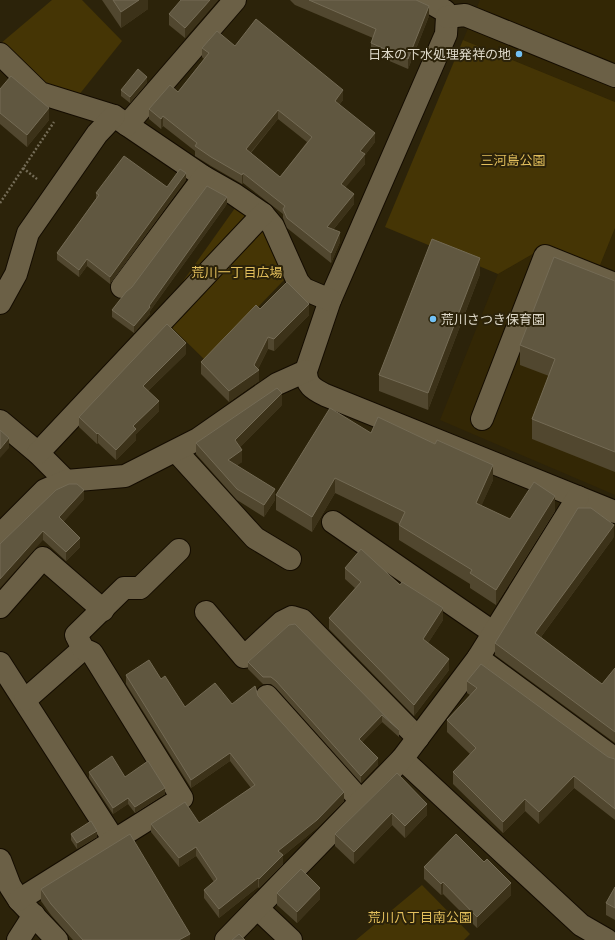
<svg xmlns="http://www.w3.org/2000/svg" width="615" height="940" font-family="Arial,'Noto Sans JP',sans-serif">
<rect width="100%" height="100%" fill="#2c230a"/>
<!-- built -->
<g fill="#332705">
<path d="M480,0h135v102l-152,-62z"/>
<path d="M615,228v267l-175,-75 58,-146 45,-26 55,22z"/>
</g>
<!-- green -->
<g fill="#453505">
<path d="M52,0h30l40,41 -44,55 -26,-7 -52,-45z"/>
<path d="M463,40l152,62v126l-17,42 -55,-22 -45,26 -113,-47z"/>
<path d="M235,208c7,5 15,10 21,15 15,15 23,36 28,57l-78,81 -47,-46z"/>
<path d="M422,885l48,49 -6,6h-108z"/>
</g>
<g fill="none" stroke-linecap="round" stroke-linejoin="round">
<defs>
<g id="minor">
<path d="M426,0l19,11 2,6 -1,17 -116,266 -24,71c0,14 7,18 19,24l290,117"/>
<path d="M447,17l18,-2 150,61"/>
<path d="M0,54l40,39 74,23 90,61 30,17 29,20 10,12 25,56 6,7 26,11"/>
<path d="M127,125l108,-125"/>
<path d="M122,287l82,-110"/>
<path d="M0,303l16,-29 12,-41 69,-99 17,-18"/>
<path d="M482,419l63,-163 70,28"/>
<path d="M0,421l38,32 28,28"/>
<path d="M176,451l79,87 35,21"/>
<path d="M38,453l225,-239"/>
<path d="M333,522l161,111"/>
<path d="M0,535l45,-45 21,-9 59,-5 73,-37 79,-55 29,-13"/>
<path d="M0,607l43,-49 60,52"/>
<path d="M206,612l38,45 38,-35 10,-5 10,3 116,118"/>
<path d="M478,658l137,101"/>
<path d="M0,663l114,177"/>
<path d="M267,696l94,105"/>
<path d="M25,700l58,-51"/>
<path d="M402,759l179,166 26,15"/>
<path d="M0,860l10,26 9,14 38,40"/>
<path d="M19,900l163,-102 -90,-145 -9,-4 -7,-14 48,-47h16l39,-38"/>
<path d="M257,908l34,32"/>
<path d="M18,940l16,-25"/>
<path d="M226,940l176,-181 76,-101 100,-161"/>
</g>
</defs>
<!-- minor casing -->
<use href="#minor" stroke="#140c00" stroke-width="24"/>
<!-- path -->
<g stroke="#746c57" stroke-width="2.5" stroke-dasharray="2 2" stroke-linecap="butt">
<path d="M23,168l14,11"/>
<path d="M0,203l54,-81"/>
</g>
<!-- minor -->
<use href="#minor" stroke="#6b6046" stroke-width="22"/>
</g>
<!-- wall -->
<g fill="#51472f" fill-rule="evenodd">
<path d="M102,0h46v9l-27,19z"/>
<path d="M218,0l-33,38 -16,-13v-11z"/>
<path d="M290,0h126l13,16 -21,53 -37,-16v-10l2,-5 -78,-33z"/>
<path d="M235,46l108,54 -4,5 36,37 -10,13v9l-20,23 9,17 -21,26 7,12 -9,21 -44,-35 -4,-10v-4l-40,-31 -1,1 -31,-18 -16,-10v-5l-32,-25 -2,3 -12,-10v-10l29,-17 26,-33 -2,-2v-9zM278,119l29,23 -27,35 -29,-24z"/>
<path d="M147,83l-17,20 -9,-7v-6z"/>
<path d="M0,89l49,31 -22,27 -27,-23z"/>
<path d="M186,180l-76,104 -23,-18 -8,11 -22,-17v-7l39,-54v-6l71,-6z"/>
<path d="M227,204l-77,107v3l-16,19 -22,-16v-7l20,-23z"/>
<path d="M480,274l-52,136 -49,-19v-16z"/>
<path d="M615,281v191l-83,-33v-20l17,-43 -29,-11v-20z"/>
<path d="M260,309l49,6 -35,36 -6,-2 -10,20 1,12 -30,21 -28,-28v-12z"/>
<path d="M186,354l-38,37 11,20 -23,23v6l-20,20 -18,-17 -1,1 -18,-17v-10z"/>
<path d="M282,405l-42,42 2,15 -5,3 38,35 -11,17 -27,-17 -41,-46v-11z"/>
<path d="M371,433l122,47 -12,26 29,13 45,-8 -59,94 -26,-17v-4l-71,-44v-16l-64,-31 -23,39 -36,-22v-15z"/>
<path d="M84,499l-21,23 17,25 -14,14 -23,-21 -43,4z"/>
<path d="M614,537l-73,100 61,47 13,-16v75l-120,-88v-12z"/>
<path d="M345,568l55,17 43,35 -15,23 21,27 -35,46 -85,-87v-11l26,-30 -10,-9z"/>
<path d="M289,625l110,105v7l-17,-15 -20,20 16,23 -17,18 -85,-95 -5,-4h-8l-15,-15v-7z"/>
<path d="M126,675l35,4 24,28 47,-3 26,-8 86,105 -27,27 -34,28v8l-24,24 -1,-1 -39,31 -15,-20v-8l10,-8 -18,-26 -17,11 -28,-35v-8l48,-1 52,-35 -21,-27 -39,27 -65,-104z"/>
<path d="M467,681l141,76 7,2v61l-41,-32 -35,36 -14,-13 -22,22 -50,-49v-12l17,-18 -23,-22v-12l23,-25 -3,-2z"/>
<path d="M89,772l36,5 40,17 -30,19 -7,-9 -15,10 -24,-36z"/>
<path d="M397,773l30,42 -22,23 -13,-13 -38,39 -19,-18v-12z"/>
<path d="M71,834l26,3 -20,12 -6,-9z"/>
<path d="M484,862l27,33 -34,33 -34,-34 -2,1 -17,-16v-12z"/>
<path d="M615,887v33l-9,-5v-12z"/>
<path d="M41,889l149,51h-117l-22,-25 -10,-14z"/>
<path d="M277,893l43,6 -23,24 -20,-18z"/>
</g>
<!-- shaded-wall -->
<g fill="#3c3219">
<path d="M139,0h9v9l-27,19v-16z"/>
<path d="M210,0h8l-33,38v-10z"/>
<path d="M429,6v10l-21,53v-10z"/>
<path d="M147,77v6l-17,20v-6z"/>
<path d="M343,90v10l-8,10v-9z"/>
<path d="M49,108v12l-22,27v-12z"/>
<path d="M278,110v9l-32,39v-9z"/>
<path d="M163,116v10l-2,3v-10z"/>
<path d="M375,133v9l-10,13v9l-24,29v-9l19,-33z"/>
<path d="M186,173v7l-76,104v-7z"/>
<path d="M243,173v10l-1,1v-9z"/>
<path d="M354,194v10l-27,33v-10z"/>
<path d="M227,197v7l-77,107v3l-16,19v-7z"/>
<path d="M340,232v10l-9,21v-10z"/>
<path d="M480,258v16l-52,136v-17z"/>
<path d="M87,259v7l-8,11v-7z"/>
<path d="M309,304v11l-35,36v-12z"/>
<path d="M268,337v12l-11,22 2,-1v11l-30,21v-11l25,-26z"/>
<path d="M186,343v11l-43,42v-10z"/>
<path d="M282,393v12l-47,47v-12z"/>
<path d="M159,401v10l-23,23v6l-20,20v-10l17,-24z"/>
<path d="M98,433v10l-1,1v-10z"/>
<path d="M9,438v10l-9,10v-9z"/>
<path d="M242,450v12l-14,10v-12z"/>
<path d="M493,465v15l-17,38v-15z"/>
<path d="M335,478v15l-23,39v-15z"/>
<path d="M275,489v11l-11,17v-12z"/>
<path d="M84,490v9l-25,28v-10z"/>
<path d="M555,496v15l-59,94v-15z"/>
<path d="M614,525v12l-79,108v-12z"/>
<path d="M43,531v9l-43,48v-9z"/>
<path d="M80,538v9l-14,14v-9z"/>
<path d="M443,608v12l-20,31v-12z"/>
<path d="M449,659v11l-35,46v-11z"/>
<path d="M382,715v7l-23,24v-7z"/>
<path d="M230,753v8l-39,27v-8z"/>
<path d="M378,758v7l-17,18v-7z"/>
<path d="M574,776v12l-35,36v-12z"/>
<path d="M165,788v6l-30,19v-6z"/>
<path d="M344,792v9l-27,27 -34,28v8l-24,24v-9l19,-28z"/>
<path d="M128,798v6l-15,10v-6z"/>
<path d="M525,799v12l-22,22v-11z"/>
<path d="M427,804v11l-22,23v-12z"/>
<path d="M392,813v12l-38,39v-12z"/>
<path d="M97,831v6l-20,12v-6z"/>
<path d="M196,847v9l-17,11v-9z"/>
<path d="M258,878v9l-39,31v-9z"/>
<path d="M443,882v12l-2,1v-11z"/>
<path d="M511,883v12l-34,33v-11z"/>
<path d="M320,888v11l-23,24v-11z"/>
<path d="M190,934v6h-11z"/>
</g>
<!-- building -->
<g fill="#605740" stroke="#746b55" fill-rule="evenodd">
<path d="M113,0h26l-18,12z"/>
<path d="M181,0h29l-25,28 -16,-14z"/>
<path d="M309,0h107l13,6 -21,53 -37,-16 5,-14z"/>
<path d="M256,19l87,71 -8,11 40,32 -15,18 5,3 -24,30 13,10 -27,33 13,5 -9,21 -44,-35 -4,-9 2,-3 -42,-33 -1,2 -31,-18 -16,-11 2,-3 -34,-27 -2,3 -12,-10 21,-24 8,7 31,-39 -7,-5 15,-17 18,15zM278,110l34,27 -32,40 -34,-28z"/>
<path d="M138,69l9,8 -17,20 -9,-7z"/>
<path d="M11,76l38,32 -22,27 -27,-22v-24z"/>
<path d="M124,156l43,31 13,-18 6,4 -76,104 -23,-18 -8,11 -22,-17 42,-58 -3,-2z"/>
<path d="M207,186l20,11 -78,109 1,1 -16,19 -22,-16 14,-18 6,-5z"/>
<path d="M432,239l48,19 -52,135 -49,-18z"/>
<path d="M554,257l61,24v171l-83,-33 23,-60 -35,-14z"/>
<path d="M287,282l22,22 -35,35 -6,-2 -14,28 5,5 -30,21 -28,-29 55,-57 4,4z"/>
<path d="M167,324l19,19 -43,43 16,15 -26,25 3,3 -20,21 -18,-17 -1,1 -18,-17z"/>
<path d="M277,388l5,5 -47,47 7,10 -14,10 47,29 -11,16 -27,-16 -41,-46z"/>
<path d="M330,408l41,25 7,-16 57,27 2,-4 56,25 -17,38 34,16 24,-37 21,14 -59,94 -26,-17 2,-3 -73,-45 6,-13 -70,-34 -23,39 -36,-22z"/>
<path d="M0,430l9,8 -9,11z"/>
<path d="M69,484h8l7,6 -25,27 21,21 -14,14 -23,-21 -43,48v-35l56,-54z"/>
<path d="M578,508h13l23,17 -79,108 67,51 13,-16v64l-120,-89z"/>
<path d="M361,549l39,36 2,-3 41,26 -20,31 26,20 -35,46 -85,-87 32,-36 -16,-14z"/>
<path d="M295,624l104,106 -17,-15 -23,24 19,19 -17,18 -85,-95 -5,-4h-8l-15,-15 41,-37z"/>
<path d="M149,660l12,19 4,-3 20,31 30,-24 17,21 23,-18 3,10 86,96 -27,28 -39,31 5,4 -24,24 -1,-1 -39,31 -15,-19 13,-11 -21,-32 -17,11 -28,-34 34,-22 14,21 56,-38 -25,-32 -39,27 -65,-105z"/>
<path d="M481,664l127,93 7,2v50l-41,-33 -35,36 -14,-13 -22,23 -50,-50 23,-24 -29,-28 30,-32 -10,-7z"/>
<path d="M112,756l13,21 23,-16 17,27 -30,19 -7,-9 -15,10 -24,-36z"/>
<path d="M397,773l30,31 -22,22 -13,-13 -38,39 -19,-18z"/>
<path d="M91,821l6,10 -20,12 -6,-9z"/>
<path d="M130,834l60,100 -11,6h-96l-32,-36 -10,-15z"/>
<path d="M456,834l28,28 3,-3 24,24 -34,34 -34,-35 -2,2 -17,-17z"/>
<path d="M301,869l19,19 -23,24 -20,-19z"/>
<path d="M615,887v21l-9,-5z"/>
<path d="M239,934l6,6h-13z"/>
</g>
<!-- markers -->
<g fill="#72c1f5" stroke="#2c230a" stroke-width="1.5">
<circle cx="519" cy="54" r="4"/>
<circle cx="433" cy="319" r="4"/>
</g>
<g text-anchor="middle" dominant-baseline="central" stroke-width="4" stroke-linejoin="round" paint-order="stroke">
<!-- poi labels -->
<g font-size="13" fill="#dfdacb" stroke="#2c230a" text-anchor="end">
<text x="511" y="54">日本の下水処理発祥の地</text>
<text x="441" y="319" text-anchor="start">荒川さつき保育園</text>
</g>
<!-- park labels -->
<g font-size="13" fill="#e3bf5c" stroke="#2c230a">
<text x="513" y="160">三河島公園</text>
<text x="237" y="272">荒川一丁目広場</text>
<text x="420" y="917">荒川八丁目南公園</text>
</g>
</g>
</svg>
